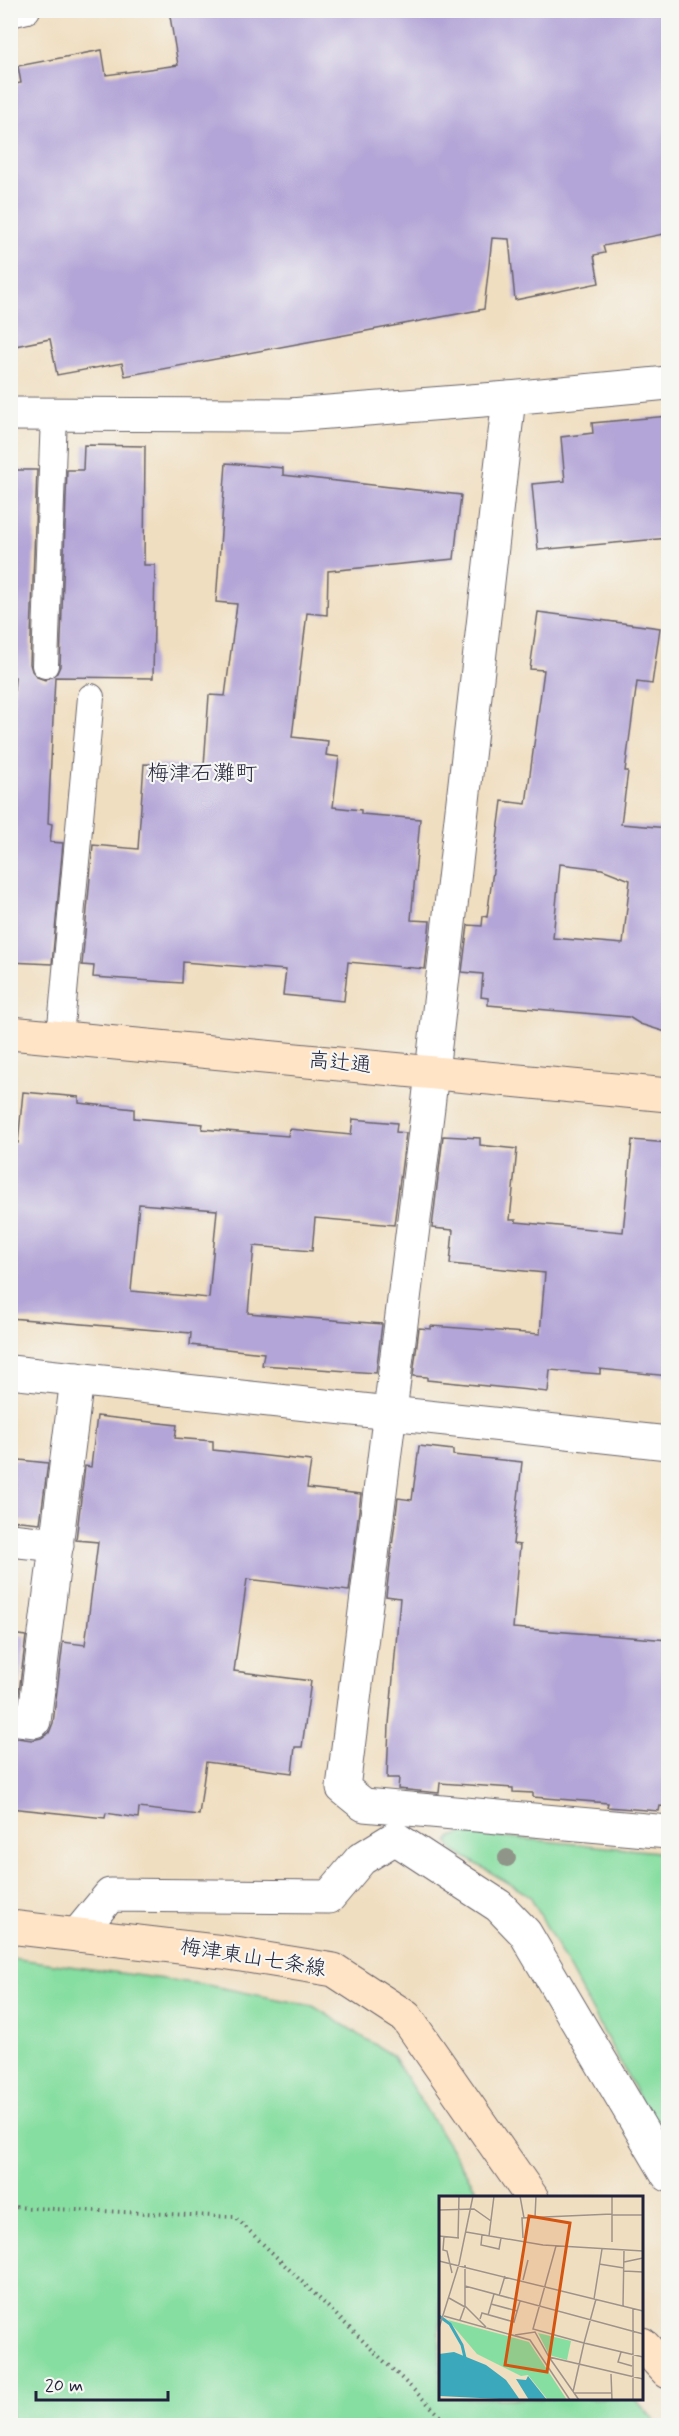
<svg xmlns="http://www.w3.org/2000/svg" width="679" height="2436" font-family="Mynerve,'Klee One',sans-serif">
<rect width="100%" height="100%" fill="#f6f6f2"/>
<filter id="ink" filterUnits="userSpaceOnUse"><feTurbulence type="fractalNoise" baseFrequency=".0167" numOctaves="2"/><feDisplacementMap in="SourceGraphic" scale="12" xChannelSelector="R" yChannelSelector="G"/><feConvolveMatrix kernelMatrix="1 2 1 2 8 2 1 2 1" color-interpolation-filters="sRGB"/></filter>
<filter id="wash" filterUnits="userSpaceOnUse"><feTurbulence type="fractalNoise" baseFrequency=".008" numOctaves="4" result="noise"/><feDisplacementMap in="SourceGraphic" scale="24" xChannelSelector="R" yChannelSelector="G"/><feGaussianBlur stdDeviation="1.35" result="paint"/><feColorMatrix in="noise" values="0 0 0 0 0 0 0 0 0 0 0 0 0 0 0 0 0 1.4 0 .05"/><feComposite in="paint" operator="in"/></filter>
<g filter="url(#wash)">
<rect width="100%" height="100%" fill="#f0dec0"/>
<!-- green -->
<g fill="#87dea1" stroke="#54806e" stroke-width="1.5">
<path d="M463,1833l205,20v298l-138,-255 -77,-46 -5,-8 4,-5z"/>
<path d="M11,1958l196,27 106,21 79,49 89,142 -41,1v200l195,1 24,26h-648z"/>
</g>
<g id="blocks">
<!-- building -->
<g fill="#b3a5d7" fill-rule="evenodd">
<path d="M169,10h500v223l-66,13 2,7 -11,2 5,28 -84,17 -6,-61 -17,-1 -8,71 -359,67 -3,-13 -65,12 -7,-36 -40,8v-262l11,-2 -3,-17 84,-16 4,25 72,-10z"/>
<path d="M669,416v122l-131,12 -6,-66 33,-3 -4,-44 32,-4 -1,-10z"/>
<path d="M84,445l61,1 -1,119h11l-2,113 -98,-1 -7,146 4,1 -2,18 13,1 -11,121 -42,-2v-214l5,-71h-5v-207h27l-7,194 2,7 5,6 8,3 12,-7 3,-7 7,-196h16z"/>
<path d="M226,463l57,5v7l178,20 -7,64 -126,12 -1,44 -20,-2 -15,124 36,4 -2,14 13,2 -6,50 28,3v4l59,5 -9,101 19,1 -5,48 -77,-7 -4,39 -61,-6 3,-25 -103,-8 -1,21 -89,-6 1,-11 -12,-1 11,-120 45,4 6,-85 60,2 5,-71 16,1 12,-92 -21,-2z"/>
<path d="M538,612l122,16 -8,56 -15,-2 -12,89h3l-7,53 48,4v205l-29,-9 -11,-7 -141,-12v-7l-7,-1 2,-23 -21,-2 6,-47 14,1 1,-10 4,1 15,-116 24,3 18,-134 -14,-1zM560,864l42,5 28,11 -7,64 -70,-6z"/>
<path d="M23,1092l56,5v6l55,6v9l69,6 -1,5 86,7 1,-7 62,6 2,-16 44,4 -1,9 10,1 -12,92 -79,-7 -3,33 -58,-5 -6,67 134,11 -6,49 -114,-8 2,-12 -74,-8 1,-12 -181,-15v-175h8zM139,1204l78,6 -8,88 -78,-7z"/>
<path d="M443,1136l37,2v7l37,4 -7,71h6v2l107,10 9,-92 37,3v128l-4,45h4v60l-69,-7v5l-50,-4 -2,22 -121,-12v-3l-14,-1 6,-48 12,1v-3l109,8 5,-61 -95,-9 3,-34 -21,-2z"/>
<path d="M97,1416l80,9 -2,13 38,3v9l98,11 -4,27 54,6 -12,97 -102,-12 -13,92 77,10 -9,66h-7l-3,26 -86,-11 -7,53 -60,-7 -1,10 -32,-5 -1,5 -95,-10v-71l22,3 9,-2 8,-5 4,-10 10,-81 22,3 13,-103 -22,-2 9,-74 6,1z"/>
<path d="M419,1446l34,4v5l69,7 -9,82 7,1 -7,83 156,12v167l-9,-1 -1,5 -52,-4 1,-4 -75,-6v-4l-20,-1v-4l-73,-5 -1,10 -41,-4 1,-11h-12l2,-54 11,-126 -14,-2 12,-98 14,2z"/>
<path d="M10,1459l38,4 -8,60 -30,-3z"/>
<path d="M10,1634l16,2 -8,64h-8z"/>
</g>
</g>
</g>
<g filter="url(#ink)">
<use href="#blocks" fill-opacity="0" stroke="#6a646a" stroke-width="1.5"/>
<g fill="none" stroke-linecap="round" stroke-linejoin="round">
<defs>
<g id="lane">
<path d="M10,14l17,-4"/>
<path d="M45,665l9,-250"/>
<path d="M60,1037l31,-340"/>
</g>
<g id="street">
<path d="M509,398l-81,709 -85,681 21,17 304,27"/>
<path d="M10,414l280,1 219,-17 159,-15"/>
<path d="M10,1372l658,71"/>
<path d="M10,1540l47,5"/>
<path d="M10,1718l24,3 43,-342"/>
<path d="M77,1935l33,-40 219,2 32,-38 34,-21 104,68 26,27 143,242"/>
</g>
<g id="secondary">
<path d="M10,1033l658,62"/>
<path d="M10,1927l213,25 111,18 72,47 126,181"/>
<path d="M642,2344l26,28"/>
</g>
</defs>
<!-- lane casing -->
<use href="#lane" stroke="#6a646a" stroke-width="28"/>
<!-- street casing -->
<use href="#street" stroke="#6a646a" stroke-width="35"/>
<!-- secondary casing -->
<use href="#secondary" stroke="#6a646a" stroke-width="35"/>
<!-- path -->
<path stroke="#6a646a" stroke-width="4" stroke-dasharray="1.5 4.5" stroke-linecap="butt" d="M10,2207l225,10 216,209"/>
<!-- lane -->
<use href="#lane" stroke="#fff" stroke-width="26"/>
<!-- street -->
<use href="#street" stroke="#fff" stroke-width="33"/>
<!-- secondary -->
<use href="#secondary" stroke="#ffe4c6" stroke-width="33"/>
</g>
<!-- trees -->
<circle fill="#8f9588" cx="507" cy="1858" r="9"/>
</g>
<g text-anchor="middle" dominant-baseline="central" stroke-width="4.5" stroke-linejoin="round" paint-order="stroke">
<!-- street labels -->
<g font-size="21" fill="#22223b" stroke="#f6f6f2">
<text transform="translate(340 1063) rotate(5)">高辻通</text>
<text transform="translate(253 1958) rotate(9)">梅津東山七条線</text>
</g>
<!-- neighbourhood labels -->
<g font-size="22" fill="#22223b" stroke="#f6f6f2">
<text x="202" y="774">梅津石灘町</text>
</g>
</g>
<!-- overview -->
<g transform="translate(439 2196)">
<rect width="204" height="204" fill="#f0dec0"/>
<path d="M9,124l81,22 38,58h-19l-20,-25 -7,1 -44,-22zM99,137l33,8 -4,19 -18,-5z" fill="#87dea1"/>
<path d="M15,156l32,13 20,15 14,20 -81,-4v-42zM89,180l19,24h-18l-13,-21 10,1z" fill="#3ba9bb"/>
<path fill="none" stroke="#3ba9bb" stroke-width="3" d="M0,120l11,8 12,21 4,17"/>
<path fill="none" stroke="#9e938b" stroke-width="1.5" d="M81,0l4,22M0,14l35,-1 17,12M173,19h31M96,21l1,-21M27,36l77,13 100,6M43,39l-1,10 18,4 2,-11M0,40l20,2M50,40l5,-40M5,41l-1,13 4,1 5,22M19,42l1,-42M84,42l-1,-20 90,-4M173,46v-46M117,50l-23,83 51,14 12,-44M0,65l204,50M185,66l19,-4M160,68l25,4M185,75l19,1M84,84l5,-20M26,90l178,48M60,100l6,-20M10,102l16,9M155,103l8,-50M52,108l26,7M26,110l21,21M184,110l1,-56M49,119l6,-21M5,120l86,24 40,60M41,123l2,-6 32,9 6,-21M21,124l5,-14v-41M0,132l20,-64 14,-68M76,139l20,-3 14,25 94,22M182,156l-3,10 14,4M110,161l30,43M172,178l1,26M134,196l11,-49 59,14M135,197h38M194,204v-91"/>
<path fill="#d45411" fill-opacity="0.15" stroke="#d45411" stroke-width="3" d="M90,20l41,7 -23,149 -42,-7z"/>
<rect width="204" height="204" fill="none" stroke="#22223b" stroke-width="3"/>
</g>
<!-- margin -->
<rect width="679" height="2436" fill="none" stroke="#f6f6f2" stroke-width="36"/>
<!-- scale -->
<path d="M36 2391v9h132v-9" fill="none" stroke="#22223b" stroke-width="3"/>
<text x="45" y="2391" font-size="18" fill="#22223b" stroke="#f6f6f2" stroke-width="4.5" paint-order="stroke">20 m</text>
</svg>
